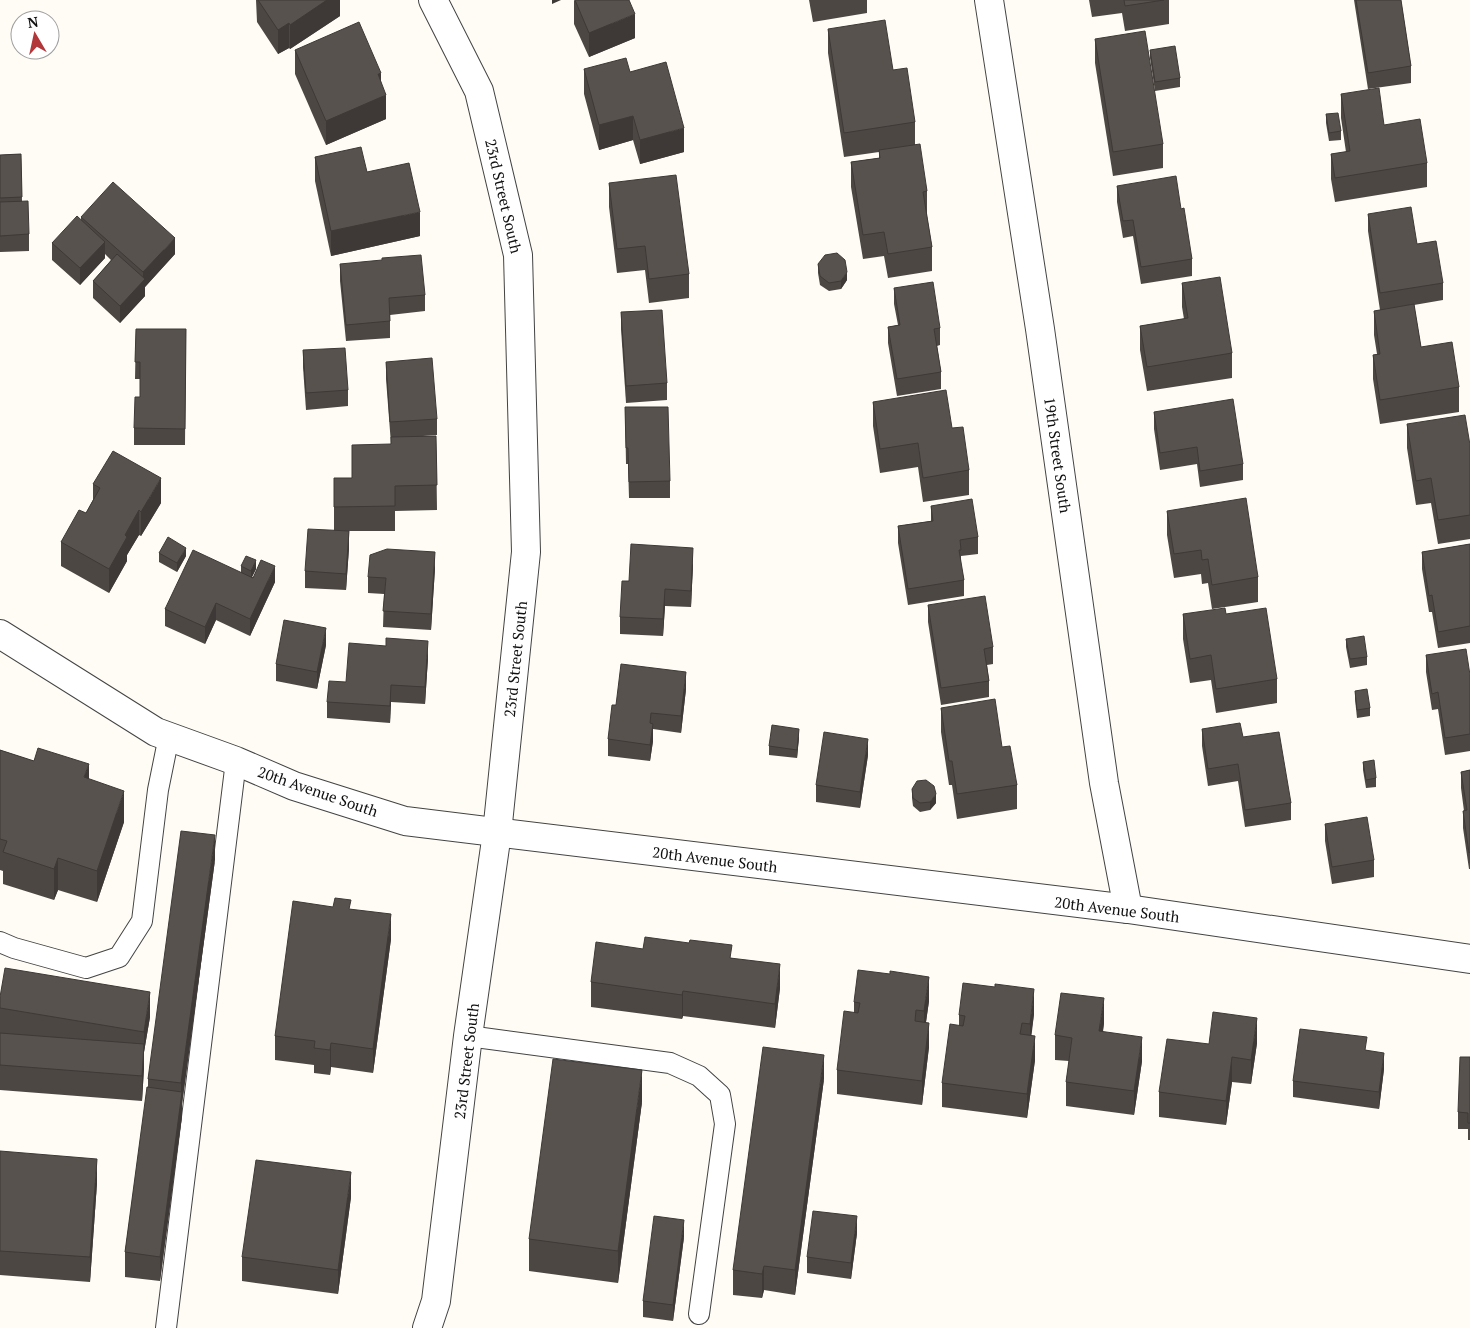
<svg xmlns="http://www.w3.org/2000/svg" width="1470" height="1328" font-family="'PT Serif',serif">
<rect width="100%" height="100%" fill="#fefcf5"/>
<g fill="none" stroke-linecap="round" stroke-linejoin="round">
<defs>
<g id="service">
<path d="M0,942l14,6 72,20 33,-11 23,-36 16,-131 11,-54"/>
<path d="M468,1036l202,27 29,13 21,19 5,29 -26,190"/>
<path d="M166,1328l70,-567"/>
</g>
<g id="minor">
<path d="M989,0l51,329 64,454 24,126"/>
<path d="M0,634l156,98 80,29 58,25 111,35 723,88 342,50"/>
<path d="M427,1328l9,-27 32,-265 29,-203 29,-281 -8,-297 -39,-164 -46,-91"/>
</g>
</defs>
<!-- service casing -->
<use href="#service" stroke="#434343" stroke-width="22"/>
<!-- minor casing -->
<use href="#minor" stroke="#434343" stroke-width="30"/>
<!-- service -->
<use href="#service" stroke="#fff" stroke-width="20"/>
<!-- minor -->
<use href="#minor" stroke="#fff" stroke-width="28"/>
</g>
<!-- wall -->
<g fill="#4c4743">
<path d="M256,0h84v16l-50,33 -1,-1 -11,6 -21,-32z"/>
<path d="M574,0l61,38 -46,19 -15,-33z"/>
<path d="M809,0h58v13l-54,9z"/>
<path d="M1089,0h80v24l-44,7 -3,-18 -30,4z"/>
<path d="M1354,0h47l10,66v17l-43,6z"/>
<path d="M828,29l65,41 22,52v22l12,47v25l5,31v24l-44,7 -4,-22 -21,3 -12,-72v-25l28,-4v-6l-35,5 -16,-104z"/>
<path d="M1095,39l68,105v24l-50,8 -18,-113z"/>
<path d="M295,50l86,32 5,37 -60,26 -31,-71z"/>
<path d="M1150,50l30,28v9l-25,4 -5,-33z"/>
<path d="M584,69l46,3 54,80 -44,12 -7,-24 -34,10 -15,-56z"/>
<path d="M1341,94l43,31 43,38v24l-92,15 -4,-23v-25l15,-2 -5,-34z"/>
<path d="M1326,114l15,17v9l-12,1 -3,-18z"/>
<path d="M21,154l1,47 7,33v17l-29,1v-97z"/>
<path d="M315,157l52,15 53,64 -89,20 -16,-75z"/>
<path d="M609,183l80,91v24l-40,5 -4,-33 -28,3 -8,-66z"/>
<path d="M1117,186l64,23 11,50v17l-51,8 -8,-48 -10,2 -6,-36z"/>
<path d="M1368,214l49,30 26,39v17l-29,5 7,42 38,40v25l-79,12 -7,-45v-24l4,-1 -3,-19v-24l6,-1 -12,-79z"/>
<path d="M81,217l94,37 -30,33v9l-25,27 -27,-25v-17l18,-21 -6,-6v4l-25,27 -28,-25v-17l29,-23z"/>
<path d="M340,264l85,31v16l-35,4v23l-44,3 -6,-60z"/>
<path d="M818,264l29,16 -6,9 -12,2 -9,-6 -2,-12z"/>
<path d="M1182,283l50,70v25l-85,13 -7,-41v-24l44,-7 -2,-12z"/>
<path d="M894,288l46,40v17l-3,1 4,26v17l-44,7 -9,-53v-16l10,-2 -4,-21z"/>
<path d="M621,312l46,71v17l-41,3 -5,-74z"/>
<path d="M136,329h50l-1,116h-51v-17l6,-31v-18h-5z"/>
<path d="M303,350l45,40v16l-42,4 -3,-43z"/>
<path d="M386,362l51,57v16l-14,1h13l1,74 -42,1v20h-46v17l-3,42 -41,-2v-17l29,-41v-52h18l39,-34 -5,-65z"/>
<path d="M873,402l79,26 17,42v25l-46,7 -5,-35 -38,6 -7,-47z"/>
<path d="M625,407l45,74v17h-41l-1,-34h-2z"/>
<path d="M1154,412l89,52v16l-43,7 -3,-23 -37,6 -6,-41z"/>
<path d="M1407,424l63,21v94l-32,5 -7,-41 -15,2 -9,-57z"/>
<path d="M93,484l68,19 -20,33 -2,-1 -12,20v6l-18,32 -48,-27v-24l25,-29 7,-13z"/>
<path d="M931,506l47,31v17l-17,2v8l3,16v16l-56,9 -10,-62v-17l33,-5z"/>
<path d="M1167,511l91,66v25l-46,7 -4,-26 -6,1 -1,-10 -27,4 -7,-43z"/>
<path d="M1470,544v99l-32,5 -6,-36h-3l-7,-43v-17z"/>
<path d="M159,553l27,3 -9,16 -18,-10z"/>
<path d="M693,564l-2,43 -26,-1 -2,30 -43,-2v-17z"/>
<path d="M241,566l15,3 -4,8 23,5 -25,54 -34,-16 -11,24 -40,-18v-17l76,-37z"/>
<path d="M435,568l-4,62 -48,-3 1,-33 -16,-1v-16z"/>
<path d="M928,605l65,42v17l-6,1 2,16v16l-48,8 -13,-83z"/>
<path d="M1183,614h43l51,65v24l-61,10 -5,-33 -21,3 -7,-44z"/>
<path d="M1346,639l21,18v8l-17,3 -4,-21z"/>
<path d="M326,645l-9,44 -41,-8v-17z"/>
<path d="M1426,655l44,20v76l-25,4 -7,-46 -6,1 -6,-38z"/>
<path d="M428,658l-3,46 -34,-2 -1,21 -63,-5v-16l19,-20z"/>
<path d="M686,689l-5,44 -28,-4v12l-3,20 -42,-5v-17l8,-34z"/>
<path d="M1355,691l15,17v8l-13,2 -2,-19z"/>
<path d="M941,708l61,39 15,38v24l-60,10 -5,-34h-3l-8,-53z"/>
<path d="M1202,729l41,8 48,66v17l-46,7 -7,-46 -30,5 -6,-40z"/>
<path d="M799,737l-2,21 -28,-3v-9z"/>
<path d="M0,750l89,29 35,43 -27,80 -39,-12 -4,10 -51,-16v-13l-3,-1z"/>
<path d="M868,755l-8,53 -44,-6v-17z"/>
<path d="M1363,762l13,16v9l-10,1 -3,-18z"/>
<path d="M1470,770v99h-1l-6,-41v-17h1l-3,-23v-16z"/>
<path d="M912,789l24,14 -6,7 -10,2 -7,-6 -1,-8z"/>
<path d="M1325,824l49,36v17l-42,7 -7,-43z"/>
<path d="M215,860l-33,244v12l-22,165 -35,-4v-25l23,-165v-8z"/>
<path d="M351,909l40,30 -18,134 -42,-6 -1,8 -16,-2v-8l-39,-5v-24z"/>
<path d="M643,949l89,9 48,30 -5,40 -92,-12 -1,3 -91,-12v-25z"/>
<path d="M0,997l150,20 -6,35v16l-2,33 -142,-11z"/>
<path d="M929,1001l-3,21 3,25 -7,58 -85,-11v-24l17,-57v-11z"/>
<path d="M1034,1014l-3,21 4,25 -8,58 -85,-11v-24l17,-57v-11z"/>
<path d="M1104,1023l-1,9 39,29 -8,54 -68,-9v-24l3,-21 -14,-1v-25z"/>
<path d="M1257,1043l-6,41 -19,-2 -6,43 -67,-8v-25l50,-48z"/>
<path d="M1367,1050l17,19 -5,40 -86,-12v-16z"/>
<path d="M1470,1057v83h-2v-11h-10v-17z"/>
<path d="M824,1079l-29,216 -31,-5 -2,8 -29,-3v-25z"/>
<path d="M642,1102l-24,181 -89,-12v-32z"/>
<path d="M0,1151l97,32 -7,99 -90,-7z"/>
<path d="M351,1197l-13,97 -96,-13v-24z"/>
<path d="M857,1233l-6,46 -44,-6v-16z"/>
<path d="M684,1237l-11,84 -30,-4v-16z"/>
</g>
<!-- shaded-wall -->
<g fill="#3e3937">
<path d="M327,0h13v16l-50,33v-24z"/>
<path d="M552,0h9l-9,4z"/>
<path d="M635,14v24l-46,19v-24z"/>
<path d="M289,23v25l-11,6v-24z"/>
<path d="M381,73v24l5,-2v24l-60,26v-24l52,-47z"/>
<path d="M633,116v24l-34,10v-25z"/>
<path d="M684,128v24l-44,12v-24z"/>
<path d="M420,212v24l-89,20v-25z"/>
<path d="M175,238v16l-30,33v9l-25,27v-17l23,-25v-9z"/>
<path d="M105,242v16l-25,27v-17z"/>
<path d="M847,272v8l-6,9v-8z"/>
<path d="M161,478v25l-20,33v-24z"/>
<path d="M139,510v25l-12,20v6l-18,32v-24l16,-34z"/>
<path d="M349,531v17l-3,42v-16z"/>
<path d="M186,548v8l-9,16v-9z"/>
<path d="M693,548v16l-2,43v-16z"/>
<path d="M435,552v16l-4,62v-16z"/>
<path d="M256,560v9l-5,10v-8z"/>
<path d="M275,566v16l-25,54v-17z"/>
<path d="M665,589v17l-2,30v-17z"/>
<path d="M216,603v17l-11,24v-17z"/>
<path d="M326,628v17l-9,44v-17z"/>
<path d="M428,641v17l-3,46v-17z"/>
<path d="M686,672v17l-5,44v-17z"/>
<path d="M391,685v17l-1,21v-17z"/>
<path d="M653,724v17l-3,20v-16z"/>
<path d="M799,729v8l-2,21v-8z"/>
<path d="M868,739v16l-8,53v-16z"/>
<path d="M89,764v32l-5,-19z"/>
<path d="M124,791v31l-27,80v-31z"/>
<path d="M936,794v9l-6,7v-8z"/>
<path d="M215,835v25l-33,244v12l-22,165v-24l21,-161v-13z"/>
<path d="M58,858v32l-4,10v-31z"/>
<path d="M391,914v25l-18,134v-24z"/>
<path d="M780,964v24l-5,40v-24z"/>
<path d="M929,977v24l-5,35v-25z"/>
<path d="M1034,989v25l-4,34v-24z"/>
<path d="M683,991v25l-1,3v-24z"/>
<path d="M150,992v25l-6,35v16l-2,33v-25l2,-22v-22z"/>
<path d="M1104,998v25l-5,33v-25z"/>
<path d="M1257,1018v25l-6,41v-24z"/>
<path d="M929,1023v24l-7,58v-24z"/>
<path d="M1035,1036v24l-8,58v-24z"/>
<path d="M1142,1037v24l-8,54v-24z"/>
<path d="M331,1043v24l-1,8v-25z"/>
<path d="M1384,1053v16l-5,40v-17z"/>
<path d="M824,1055v24l-29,216v-25z"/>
<path d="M1232,1057v25l-6,43v-24z"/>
<path d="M642,1070v32l-24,181v-32z"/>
<path d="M97,1159v24l-7,99v-25z"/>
<path d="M351,1172v25l-13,97v-24z"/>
<path d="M857,1216v17l-6,46v-16z"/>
<path d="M684,1220v17l-11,84v-16z"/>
<path d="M764,1266v24l-2,8v-24z"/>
</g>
<!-- building -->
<g fill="#58524e" stroke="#3e3937">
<path d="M258,0h69l-37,25 -1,-2 -11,7z"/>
<path d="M575,0h54l6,14 -46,19z"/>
<path d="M1124,0h40l-39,6z"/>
<path d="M1356,0h45l10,66 -43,7z"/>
<path d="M885,20l8,50 14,-2 8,54 -71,11 -16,-104z"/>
<path d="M359,22l22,51 -3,1 8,21 -60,26 -31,-71z"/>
<path d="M1145,31l18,113 -50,8 -18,-113z"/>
<path d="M1175,46l5,32 -25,4 -5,-32z"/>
<path d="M626,58l4,14 36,-10 18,66 -44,12 -7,-24 -34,9 -15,-56z"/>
<path d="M1379,88l5,37 36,-6 7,44 -92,15 -4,-24 19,-3 -9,-57z"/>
<path d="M1338,113l3,18 -12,2 -3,-19z"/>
<path d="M920,144l7,47 -4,1 9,55 -44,7 -4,-22 -21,3 -12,-73 29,-4 -1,-8z"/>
<path d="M361,147l6,25 42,-9 11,49 -89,19 -16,-74z"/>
<path d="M21,154l1,43 -22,1v-43z"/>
<path d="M676,175l13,99 -40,5 -4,-33 -28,3 -8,-66z"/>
<path d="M1176,176l5,33 3,-1 8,51 -51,8 -8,-47 -10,1 -6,-35z"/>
<path d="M113,182l62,56 -32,34 -62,-55z"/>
<path d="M28,201l1,33 -29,2v-34z"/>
<path d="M1411,207l6,37 19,-3 7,42 -63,10 -12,-79z"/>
<path d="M77,216l28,26 -25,26 -28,-25z"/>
<path d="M837,253l8,7 2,12 -6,9 -12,2 -9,-7 -2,-12 7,-9z"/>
<path d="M117,254l28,25 -25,27 -27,-25z"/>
<path d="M421,255l4,40 -36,3 1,23 -44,4 -6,-61 42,-4v-2z"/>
<path d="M1220,277l12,76 -85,14 -7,-41 48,-8 -6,-35z"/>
<path d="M933,282l7,46 -6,1 7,43 -44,7 -9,-52 12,-2 -6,-37z"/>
<path d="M1414,304l7,43 31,-5 7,45 -79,13 -7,-45 7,-1 -6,-43z"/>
<path d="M662,310l5,73 -41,3 -5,-74z"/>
<path d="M136,329h50l-1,100 -51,-1 1,-31h5v-35h-5z"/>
<path d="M345,348l3,42 -42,3 -3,-43z"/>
<path d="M432,358l5,61 -47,3 -4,-60z"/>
<path d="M946,390l6,38 11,-1 6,43 -46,8 -5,-35 -38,6 -7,-47z"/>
<path d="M1233,399l10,65 -43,7 -3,-24 -37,6 -6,-41z"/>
<path d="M625,407h43l2,74 -41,1 -1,-34h-2z"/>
<path d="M1465,415l5,30v70l-32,5 -7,-42 -15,3 -9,-57z"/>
<path d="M436,436l1,49 -42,1v20l-61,1v-29h18v-33l39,-1v-7z"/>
<path d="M113,451l48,27 -20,34 -2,-2 -14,25 2,2 -18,32 -48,-27 18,-32 7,3 14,-25 -7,-4z"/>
<path d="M1246,498l12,79 -46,8 -4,-26 -6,1 -1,-10 -27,4 -7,-43z"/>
<path d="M972,499l6,38 -18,3 1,10h-2l5,30 -56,9 -10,-63 35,-5 -2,-15z"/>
<path d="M308,529l41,2 -3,43 -41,-3z"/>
<path d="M168,537l18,11 -9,15 -18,-10z"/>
<path d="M631,544l62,4 -2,43 -26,-2 -2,30 -43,-2 2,-36h7z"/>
<path d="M1470,544v82l-32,6 -6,-37 -3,1 -7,-44z"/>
<path d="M387,549l48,3 -4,62 -48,-3 3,-33 -18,-1 2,-22z"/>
<path d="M193,550l60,28 8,-18 14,6 -25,53 -34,-16 -11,24 -40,-18z"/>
<path d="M246,556l10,4 -5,11 -10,-5z"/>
<path d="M985,596l8,51 -9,2 5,32 -48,7 -13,-83z"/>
<path d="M1225,608l1,6 40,-6 11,71 -61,10 -5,-34 -21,4 -7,-45z"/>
<path d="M284,620l42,8 -9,44 -41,-8z"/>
<path d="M1364,636l3,21 -17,2 -4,-20z"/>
<path d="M386,638l42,3 -3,46 -34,-2 -1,21 -63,-4 2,-21 17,1 3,-39 37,3z"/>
<path d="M1466,649l4,26v59l-25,4 -7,-46 -6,2 -6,-39z"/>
<path d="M621,664l65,8 -5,44 -30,-3 -1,10 3,1 -3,21 -42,-6 4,-34h4z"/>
<path d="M1367,689l3,19 -13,2 -2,-19z"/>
<path d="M995,699l7,48 8,-1 7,39 -60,9 -5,-33h-3l-8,-53z"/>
<path d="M1240,723l3,14 36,-5 12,71 -46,7 -7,-46 -30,5 -6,-40z"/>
<path d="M772,725l27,4 -2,21 -28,-4z"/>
<path d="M824,732l44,7 -8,53 -44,-7z"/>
<path d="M38,748l51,16 -5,13 40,14 -27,80 -39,-13 -4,11 -51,-17 4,-11 -7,-2v-89l34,11z"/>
<path d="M1374,760l2,18 -10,2 -3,-18z"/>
<path d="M1470,770v82l-1,1 -6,-42 4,-1 -6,-38z"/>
<path d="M926,780l8,6 2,8 -6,8 -10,1 -7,-5 -1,-9 5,-8z"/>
<path d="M1367,817l7,43 -42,7 -7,-43z"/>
<path d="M181,831l34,4 -34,248 -33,-4z"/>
<path d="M335,898l16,2 -2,9 42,5 -18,135 -42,-6 -1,7 -16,-2 1,-7 -40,-5 18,-135 40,6z"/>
<path d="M645,937l44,6 1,-3 42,5 -2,13 50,6 -5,40 -92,-13 -1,4 -91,-13 5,-40 47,7z"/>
<path d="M5,968l145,24 -6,40 -144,-24v-11z"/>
<path d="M858,970l32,4v-3l39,6 -5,34 -8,-1 -1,11 14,2 -7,58 -85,-11 7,-59 14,2 2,-10 -6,-1z"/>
<path d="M963,983l32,4v-3l39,5 -4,35 -8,-1 -2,11 15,2 -8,58 -85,-11 8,-59 13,2 2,-10 -6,-1z"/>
<path d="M1061,993l43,5 -5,33 43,6 -8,54 -68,-9 6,-44 -17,-3z"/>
<path d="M1213,1012l44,6 -6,42 -19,-3 -6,44 -67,-9 8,-53 42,5z"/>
<path d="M1300,1029l67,8 -2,13 19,3 -5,39 -86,-11z"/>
<path d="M0,1033l144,11 -2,32 -142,-11z"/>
<path d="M763,1047l61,8 -29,215 -31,-4 -2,8 -29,-4z"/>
<path d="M1460,1057h10v66h-2v-10l-10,-1z"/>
<path d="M553,1059l89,11 -24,181 -89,-12z"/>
<path d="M147,1087l35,5 -22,165 -35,-5z"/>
<path d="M0,1151l97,8 -7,98 -90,-6z"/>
<path d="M256,1160l95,12 -13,98 -96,-13z"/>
<path d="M813,1211l44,5 -6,47 -44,-6z"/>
<path d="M654,1216l30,4 -11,85 -30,-4z"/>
</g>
<g text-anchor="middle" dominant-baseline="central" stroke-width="5" stroke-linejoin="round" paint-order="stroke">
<!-- street labels -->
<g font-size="15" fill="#101010" stroke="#fff">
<text transform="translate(504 196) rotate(77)">23rd Street South</text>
<text transform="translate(1058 455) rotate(82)">19th Street South</text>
<text transform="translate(515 659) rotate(-84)">23rd Street South</text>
<text transform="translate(318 791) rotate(19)">20th Avenue South</text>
<text transform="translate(715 859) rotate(7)">20th Avenue South</text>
<text transform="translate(1117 909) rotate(7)">20th Avenue South</text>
<text transform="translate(466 1061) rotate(-83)">23rd Street South</text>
</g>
</g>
<!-- north arrow -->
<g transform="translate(35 35) rotate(351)"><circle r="24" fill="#ffffff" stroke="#9f9f9f"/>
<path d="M0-4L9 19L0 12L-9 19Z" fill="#b2373b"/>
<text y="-8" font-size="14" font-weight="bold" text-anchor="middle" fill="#101010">N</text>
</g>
</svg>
